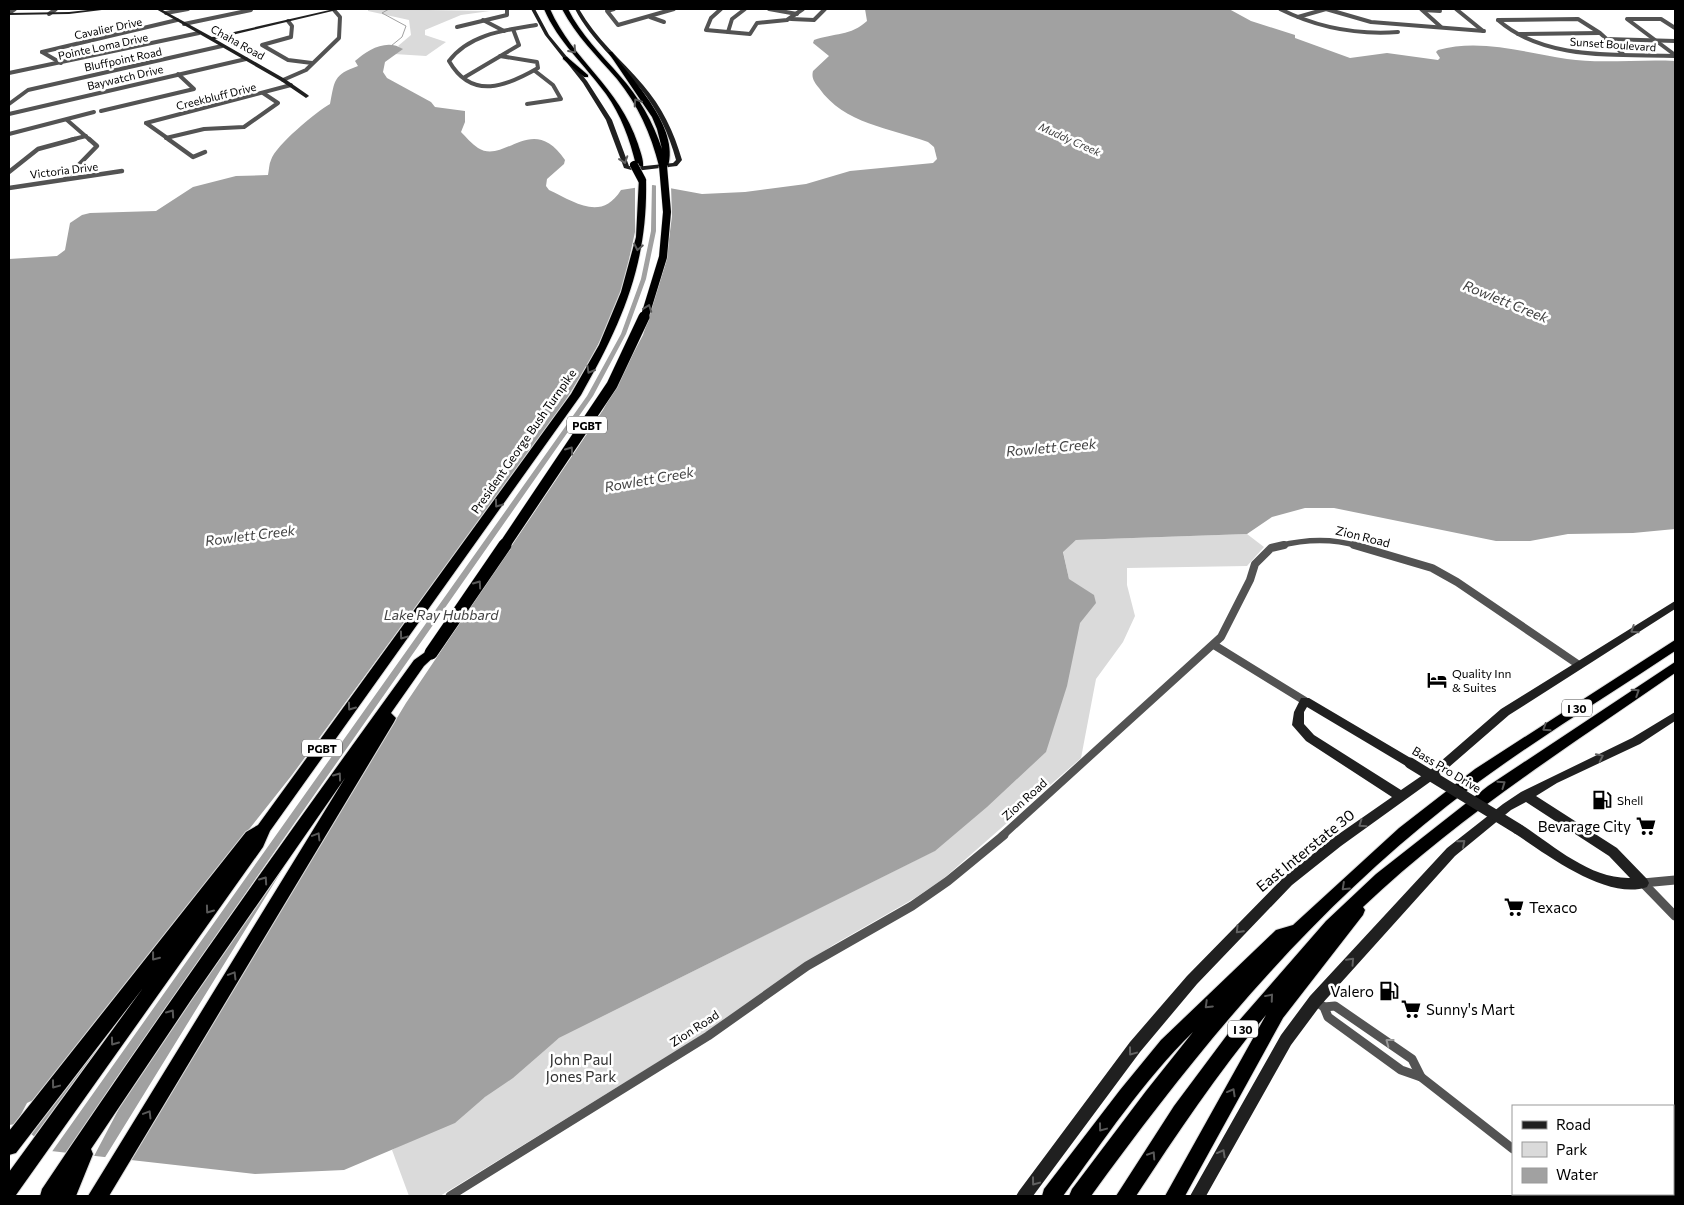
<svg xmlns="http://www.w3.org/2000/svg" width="1684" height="1205" font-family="Commissioner,sans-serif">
<rect width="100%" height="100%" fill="#fff"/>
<!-- green -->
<g fill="#dadada">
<path d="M368,9l122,2 -29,4 -36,15v5l21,7 -20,14 -32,-2 8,-5 -4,-3 13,-11 -2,-15 -41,-9z"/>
<path d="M1247,534l17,13 -17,19 -120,2v17l8,31 -12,26 -27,37 -15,79 -138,121 -28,19 -82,47 -126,87 -267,164h-31l-17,-46 93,-53 74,-59 375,-187 135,-272 -6,-28 13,-11z"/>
</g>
<!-- water -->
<path fill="#a1a1a1" d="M865,9h364l22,12 44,14v3l55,20 37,-5 51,7 2,-2 -4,-6 2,-2c43,-12 87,3 129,9 32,5 74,0 108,2v468l-42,4 -65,1 -38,7h-34l-162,-33h-29l-33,9 -25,17 -171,6 -13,12 6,27 25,16 2,8 -16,20 -13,63 -21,66 -59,55 -52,44 -376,187 -46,40 -28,19 -30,26 -111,47 -89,4 -204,-23 -21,-18 12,-37 -15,7 -11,21 -7,1v-866l48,-3 8,-6 5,-27 12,-8 8,-2 66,-2 37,-24 43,-11 32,-1c1,-5 1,-11 3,-15 5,-15 45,-48 59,-56 5,-24 3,-29 28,-38l-3,-5c12,-11 32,-23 48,-12l-18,13 -2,10 4,6 44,24 4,5 30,4v11l-4,10c5,5 11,12 17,16 27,17 54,-37 87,12l-1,4 -17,15 -1,7 3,4c26,12 52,32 72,0l32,-5 49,9 43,-2 61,-8 44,-13 83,-8 4,-4 -3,-12 -6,-5c-38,-14 -84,-18 -109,-54 -4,-5 -8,-10 -6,-17l16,-15 -16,-13 1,-3c20,-7 37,-4 53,-19z"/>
<!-- pier -->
<g fill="#fff">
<path d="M652,183l-1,48 -10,48 -20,55 -34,62 -536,757 -18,-14 156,-214 -158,179 261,-329 264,-359 33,-54 15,-29 19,-46 12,-55v-48z"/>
<path d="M656,183l15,3 1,30 -6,46 -23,73 -40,75 -197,293 -277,459 -25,-3 196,-318 -167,241 -40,76 -27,-3 49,-75 478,-684 33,-62 20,-55 10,-48z"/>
</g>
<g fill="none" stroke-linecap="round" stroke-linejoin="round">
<!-- stream -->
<path stroke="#a1a1a1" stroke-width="1" d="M389,9l-7,4 24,13 -4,11 -11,9"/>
<defs>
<g id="highway">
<path d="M544,9h6c23,52 69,77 88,135 2,7 6,16 5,23l-7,-2c-6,-25 -15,-50 -30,-71 -21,-29 -48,-52 -62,-85z"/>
<path d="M562,9h6c13,26 33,45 52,67 19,21 33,46 42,73l-5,-20 -5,-12 -44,-65h4c21,29 68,75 56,115l-5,1 -4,-2c-8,-32 -21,-61 -42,-87 -20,-23 -41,-43 -55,-70z"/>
<path d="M563,57h4l21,18v2h-4l-21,-18z"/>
<path d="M639,178l7,2c2,84 -24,143 -65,215l-311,436 -7,16 -247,348 -7,1v-24l134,-184 -127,165 -7,2v-24l237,-299 12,-7 313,-431 28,-49 22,-53 15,-55z"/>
<path d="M1675,640v11c-76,51 -156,98 -228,155 -142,112 -250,244 -356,390h-22l3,-7 74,-98 47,-59c-50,49 -89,108 -130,164h-21l2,-7 76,-99 41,-50 115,-110 17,-5 106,-97 76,-59z"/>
<path d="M431,648l5,2 2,3 -14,13 -33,47 5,5 -2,4 -285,474h-21l257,-418 -154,222 -100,149 2,5 -17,42h-36l2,-7c120,-179 246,-355 372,-529z"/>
<path d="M1675,662v11c-107,74 -217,144 -312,234l2,3 -2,5 -80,103 -98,178h-20l101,-181c-48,57 -89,119 -130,181h-20l58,-90 56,-75 96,-110 50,-47 112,-88z"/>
</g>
</defs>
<!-- highway casing -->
<use href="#highway" stroke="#dbdbdb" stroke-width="2"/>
<!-- street-far4 -->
<g stroke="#535353" stroke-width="4">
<path d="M614,9l-7,2 11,14 56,-16"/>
<path d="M721,9l-10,9 -5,12 44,4 7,-11 30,-3 16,-11"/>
<path d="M769,9l28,5"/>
<path d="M1280,9c38,19 76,26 118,23"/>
<path d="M1326,9l45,13 113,9"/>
<path d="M1421,9l20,18"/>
<path d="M1456,9l27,22"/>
<path d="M1423,10l17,1 -7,-2"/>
<path d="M9,13l6,-4"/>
<path d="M166,13l22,-4"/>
<path d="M49,14l7,-5"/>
<path d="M650,17l14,5"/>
<path d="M1298,17l28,-8"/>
<path d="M791,19l23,1 11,-11"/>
<path d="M1627,19l48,36"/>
<path d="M1628,19h33l14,9"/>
<path d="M483,20l21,11"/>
<path d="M1498,20c47,41 118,34 177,36"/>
<path d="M1498,20l80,-1 22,14 23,21"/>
<path d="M288,21l4,5 -1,11 -29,8 26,15 24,3"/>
<path d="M184,24l67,-14"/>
<path d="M457,27l50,-12v-6"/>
<path d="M728,32l4,-13 13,-10"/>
<path d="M1518,34l81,-1"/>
<path d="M1606,39l69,2"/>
<path d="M42,52l135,-32"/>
<path d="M42,52l19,11"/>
<path d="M500,56l37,6 1,6c-31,18 -66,33 -89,-7 20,-27 56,-31 87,-36"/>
<path d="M9,73l190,-40"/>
<path d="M465,77l54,-32 -6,-16"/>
<path d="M283,80l23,-10 33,-32 1,-21 -6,-7"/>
<path d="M9,104l19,-14 194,-44"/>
<path d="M527,104l34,-5 -8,-14 -18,-14"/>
<path d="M101,111l93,-22 -16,-15"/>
<path d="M9,114l237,-55"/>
<path d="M67,120l23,20"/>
<path d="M146,123l145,-38"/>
<path d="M146,123l24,17"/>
<path d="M9,134l85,-22"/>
<path d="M166,138l38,-9 40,-2 34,-24 -15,-10"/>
<path d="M70,140l16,-4"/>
</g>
<!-- street-far3 -->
<g stroke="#535353" stroke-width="4.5">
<path d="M168,139l25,18 12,-5"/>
<path d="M9,172l29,-23 37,-10"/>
<path d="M65,179l32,-33 -8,-7"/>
<path d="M9,188l113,-17"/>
</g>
<!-- street-far2 -->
<path stroke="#535353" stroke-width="5.5" d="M1279,546c27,-7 52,-8 79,0"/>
<!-- street-far1 -->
<g stroke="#535353" stroke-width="8">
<path d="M1354,545l78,23 25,14 122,83"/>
<path d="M1214,645l91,56"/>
<path d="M1002,836l219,-199 29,-57 5,-16 16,-16 13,-3"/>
</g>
<!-- street -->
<g stroke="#535353" stroke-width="9">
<path d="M1643,883l32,33"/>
<path d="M1643,883l32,-3"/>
<path d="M1315,1001l9,6 4,10 73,53 20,7 92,72"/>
<path d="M1324,1007l11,-1 77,53 9,18"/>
<path d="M1570,1194l3,2"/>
<path d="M450,1196l258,-160 99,-70 105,-60 36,-25 56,-46"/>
</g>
<!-- secondary -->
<g fill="#202020" fill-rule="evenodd">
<path d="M97,9h13l-41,5 -60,1v-2l60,-1z"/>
<path d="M156,9h5l51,28 122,-28h7l-126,30 70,40 23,16 1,1 -3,2 -25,-17z"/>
<path d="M531,9h4l14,26 38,46 25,39 17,46 6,1 38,-4 3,-3c-7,-26 -18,-50 -36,-72 -22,-26 -49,-48 -65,-79h4c17,30 43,51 64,76 19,22 31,47 39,75l-5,6 -42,5 -11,-3 -18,-48 -23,-37 -38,-48z"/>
<path d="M1675,601v8l-166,106 -68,59 -100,72 -49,39 -95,99 -57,68 -107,144h-17l3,-5 111,-149 57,-66 97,-99 49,-39 59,-41 -86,-56 -14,-16 2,-13 7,-14h8l105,62 2,3 -2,3 -4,2 -4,-2 -99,-59 -3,5v12l10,11 87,55 32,-22 68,-59z"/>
<path d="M1675,712v9l-35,23 -83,39 -21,13 81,52 30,31 2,4 -2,4c-40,14 -101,-33 -133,-54l-2,-4 2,-4 4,-1 4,1c32,21 68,54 108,53l-21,-22 -83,-54 -15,8 -56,46 -135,150 -29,39 -85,151h-16l91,-161 29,-39 137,-148 56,-44 18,-12 111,-54z"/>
</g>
<!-- highway -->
<use href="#highway" fill="#000" fill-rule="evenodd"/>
<defs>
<g id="highway-bridge-far2">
<path d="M634,165l8,15"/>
<path d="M644,319l19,-62 4,-45 -4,-46"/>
</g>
<path id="highway-bridge-far1" d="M504,546l108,-161 32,-68"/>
<path id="highway-bridge" d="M431,653l74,-108"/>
</defs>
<!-- highway-bridge-far2 casing -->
<use href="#highway-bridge-far2" stroke="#dbdbdb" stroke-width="9" stroke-linecap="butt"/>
<!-- highway-bridge-far1 casing -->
<use href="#highway-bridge-far1" stroke="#dbdbdb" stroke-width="12" stroke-linecap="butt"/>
<!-- highway-bridge casing -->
<use href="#highway-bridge" stroke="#dbdbdb" stroke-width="14" stroke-linecap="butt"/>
<!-- secondary-bridge -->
<path stroke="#202020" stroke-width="11" d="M1410,763l108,66"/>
<!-- highway-bridge-far2 -->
<use href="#highway-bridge-far2" stroke="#000" stroke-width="8"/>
<!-- highway-bridge-far1 -->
<use href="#highway-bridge-far1" stroke="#000" stroke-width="11"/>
<!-- highway-bridge -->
<use href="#highway-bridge" stroke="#000" stroke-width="13"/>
</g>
<!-- one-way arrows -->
<defs><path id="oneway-chevron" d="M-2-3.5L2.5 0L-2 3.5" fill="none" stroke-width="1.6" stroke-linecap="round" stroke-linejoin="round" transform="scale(1.25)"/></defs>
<g stroke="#595959">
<use href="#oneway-chevron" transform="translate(573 50) rotate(49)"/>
<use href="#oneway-chevron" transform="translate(637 102) rotate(-123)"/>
<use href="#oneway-chevron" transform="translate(638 247) rotate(101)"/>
<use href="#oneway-chevron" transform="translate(648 308) rotate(-70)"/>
<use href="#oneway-chevron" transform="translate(590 370) rotate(120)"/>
<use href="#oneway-chevron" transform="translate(570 450) rotate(-55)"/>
<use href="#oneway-chevron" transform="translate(498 504) rotate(126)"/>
<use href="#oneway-chevron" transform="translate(478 584) rotate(-55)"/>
<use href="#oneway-chevron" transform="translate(403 636) rotate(126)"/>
<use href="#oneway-chevron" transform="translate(1636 692) rotate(-33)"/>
<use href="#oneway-chevron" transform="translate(351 707) rotate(126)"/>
<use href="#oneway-chevron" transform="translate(1546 728) rotate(147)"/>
<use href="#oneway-chevron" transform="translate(338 776) rotate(-54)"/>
<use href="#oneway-chevron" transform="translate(1502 784) rotate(-35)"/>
<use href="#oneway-chevron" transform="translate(317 836) rotate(-59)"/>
<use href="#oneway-chevron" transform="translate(264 880) rotate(-55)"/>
<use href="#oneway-chevron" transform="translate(1345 887) rotate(137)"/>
<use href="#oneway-chevron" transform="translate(209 910) rotate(126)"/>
<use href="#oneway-chevron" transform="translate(155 957) rotate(128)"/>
<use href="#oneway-chevron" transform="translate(233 975) rotate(-59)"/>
<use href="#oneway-chevron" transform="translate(1270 997) rotate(-50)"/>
<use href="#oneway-chevron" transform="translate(1208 1005) rotate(136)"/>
<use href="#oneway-chevron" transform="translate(171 1013) rotate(-55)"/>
<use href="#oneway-chevron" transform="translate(114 1042) rotate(126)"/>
<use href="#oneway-chevron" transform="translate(55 1085) rotate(127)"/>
<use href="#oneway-chevron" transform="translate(1232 1092) rotate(-61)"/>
<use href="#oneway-chevron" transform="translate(148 1114) rotate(-59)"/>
<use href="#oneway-chevron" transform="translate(1102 1128) rotate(127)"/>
<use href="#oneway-chevron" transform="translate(1152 1155) rotate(-57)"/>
</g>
<g stroke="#636363">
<use href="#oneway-chevron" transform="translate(624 160) rotate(71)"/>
<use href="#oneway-chevron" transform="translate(1634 630) rotate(147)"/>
<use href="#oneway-chevron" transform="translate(1600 757) rotate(-26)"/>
<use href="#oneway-chevron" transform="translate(1362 824) rotate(145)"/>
<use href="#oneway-chevron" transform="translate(1462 843) rotate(-41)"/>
<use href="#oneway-chevron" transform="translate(1239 930) rotate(134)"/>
<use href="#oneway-chevron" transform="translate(1351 961) rotate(-47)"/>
<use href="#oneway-chevron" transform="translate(1132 1052) rotate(127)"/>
<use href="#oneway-chevron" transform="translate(1222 1153) rotate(-61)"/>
<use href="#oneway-chevron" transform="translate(1035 1182) rotate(127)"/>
</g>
<use stroke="#989898" href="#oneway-chevron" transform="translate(1389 1042) rotate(-143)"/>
<!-- icons -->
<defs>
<symbol id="hotel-bare" viewBox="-9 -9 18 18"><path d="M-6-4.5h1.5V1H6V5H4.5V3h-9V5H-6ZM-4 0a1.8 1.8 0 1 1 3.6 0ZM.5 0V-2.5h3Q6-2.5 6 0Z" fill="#000" stroke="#fff" stroke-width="2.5" paint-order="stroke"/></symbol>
<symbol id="fuel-bare" viewBox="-9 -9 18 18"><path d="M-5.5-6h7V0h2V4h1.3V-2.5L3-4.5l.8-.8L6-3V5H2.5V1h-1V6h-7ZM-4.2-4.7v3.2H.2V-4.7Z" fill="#000" stroke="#fff" stroke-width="2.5" paint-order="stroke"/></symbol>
<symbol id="supermarket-bare" viewBox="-9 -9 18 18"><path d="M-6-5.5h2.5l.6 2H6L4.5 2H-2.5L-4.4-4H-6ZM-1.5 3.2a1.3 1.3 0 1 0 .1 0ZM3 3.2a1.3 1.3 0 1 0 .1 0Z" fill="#000" stroke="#fff" stroke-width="2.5" paint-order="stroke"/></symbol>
</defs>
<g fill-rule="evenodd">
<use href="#hotel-bare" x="1423" y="666" width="28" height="28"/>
<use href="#fuel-bare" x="1588" y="786" width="28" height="28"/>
<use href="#supermarket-bare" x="1632" y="812" width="28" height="28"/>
<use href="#supermarket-bare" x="1500" y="893" width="28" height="28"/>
<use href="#fuel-bare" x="1375" y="977" width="28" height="28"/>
<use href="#supermarket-bare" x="1397" y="995" width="28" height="28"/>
</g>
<g text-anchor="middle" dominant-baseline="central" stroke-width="5" stroke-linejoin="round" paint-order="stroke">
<!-- far-street labels -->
<g font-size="11" fill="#000" stroke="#fff">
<text transform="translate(108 28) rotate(-12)">Cavalier Drive</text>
<text transform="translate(238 42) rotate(29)">Chaha Road</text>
<text transform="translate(1613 44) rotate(4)">Sunset Boulevard</text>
<text transform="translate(103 46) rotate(-12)">Pointe Loma Drive</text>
<text transform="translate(123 59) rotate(-12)">Bluffpoint Road</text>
<text transform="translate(125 77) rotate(-13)">Baywatch Drive</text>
<text transform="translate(216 96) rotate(-14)">Creekbluff Drive</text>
<text transform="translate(64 170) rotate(-7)">Victoria Drive</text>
</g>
<!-- far-water labels -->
<g font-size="11" font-style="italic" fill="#424242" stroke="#fff">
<text transform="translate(1070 139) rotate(24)">Muddy Creek</text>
</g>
<!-- shield labels -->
<g fill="#fff" stroke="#4c4c4c" stroke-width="1">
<rect x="567" y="416.5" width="40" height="17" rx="4"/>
<rect x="1562" y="699.5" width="30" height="17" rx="4"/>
<rect x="302" y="739.5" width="40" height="17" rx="4"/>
<rect x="1228" y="1020.5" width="30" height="17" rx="4"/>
</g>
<g font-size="11" font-weight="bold" fill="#000">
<text x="587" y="425">PGBT</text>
<text x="1577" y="708">I 30</text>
<text x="322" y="748">PGBT</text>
<text x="1243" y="1029">I 30</text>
</g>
<!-- street labels -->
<g font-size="12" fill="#000" stroke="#fff">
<text transform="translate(523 441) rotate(-55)">President George Bush Turnpike</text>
<text transform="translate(1363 536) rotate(14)">Zion Road</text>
<text transform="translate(1447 769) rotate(31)">Bass Pro Drive</text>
<text transform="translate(1024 799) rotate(-42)">Zion Road</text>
<text transform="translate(694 1028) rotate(-33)">Zion Road</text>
</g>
<!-- poi labels -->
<g font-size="12" fill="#000" stroke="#fff" text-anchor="start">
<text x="1452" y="673">Quality Inn<tspan x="1452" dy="14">&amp; Suites</tspan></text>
<text x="1617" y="800">Shell</text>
</g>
<!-- water labels -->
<g font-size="14" font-style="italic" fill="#424242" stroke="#fff">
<text transform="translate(1506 301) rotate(22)">Rowlett Creek</text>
<text transform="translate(1051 447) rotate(-5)">Rowlett Creek</text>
<text transform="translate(649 479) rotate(-10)">Rowlett Creek</text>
<text transform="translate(250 535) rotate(-7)">Rowlett Creek</text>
<text x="441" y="614">Lake Ray Hubbard</text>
</g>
<!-- near-poi labels -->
<g font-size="15" fill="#000" stroke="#fff" text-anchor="end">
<text x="1631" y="826">Bevarage City</text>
<text x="1529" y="907" text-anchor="start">Texaco</text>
<text x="1374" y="991">Valero</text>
<text x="1426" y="1009" text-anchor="start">Sunny's Mart</text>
</g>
<!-- near-street labels -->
<g font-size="15" fill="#000" stroke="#fff">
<text transform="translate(1305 850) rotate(-39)">East Interstate 30</text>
</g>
<!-- near-park labels -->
<g font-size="15" fill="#313131" stroke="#fff">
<text x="581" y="1059">John Paul<tspan x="581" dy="17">Jones Park</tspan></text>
</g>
</g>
<!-- border -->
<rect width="1684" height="1205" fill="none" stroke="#000000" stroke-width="20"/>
<!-- legend -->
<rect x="1512" y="1105" width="162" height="90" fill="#ffffff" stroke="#999999"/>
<rect x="1522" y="1121" width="25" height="8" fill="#202020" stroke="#999999"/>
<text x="1556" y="1130" font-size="15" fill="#000000">Road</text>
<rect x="1522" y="1142" width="25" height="15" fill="#dadada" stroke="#999999"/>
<text x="1556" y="1155" font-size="15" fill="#000000">Park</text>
<rect x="1522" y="1168" width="25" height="15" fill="#a1a1a1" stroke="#999999"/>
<text x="1556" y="1180" font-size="15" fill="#000000">Water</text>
</svg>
